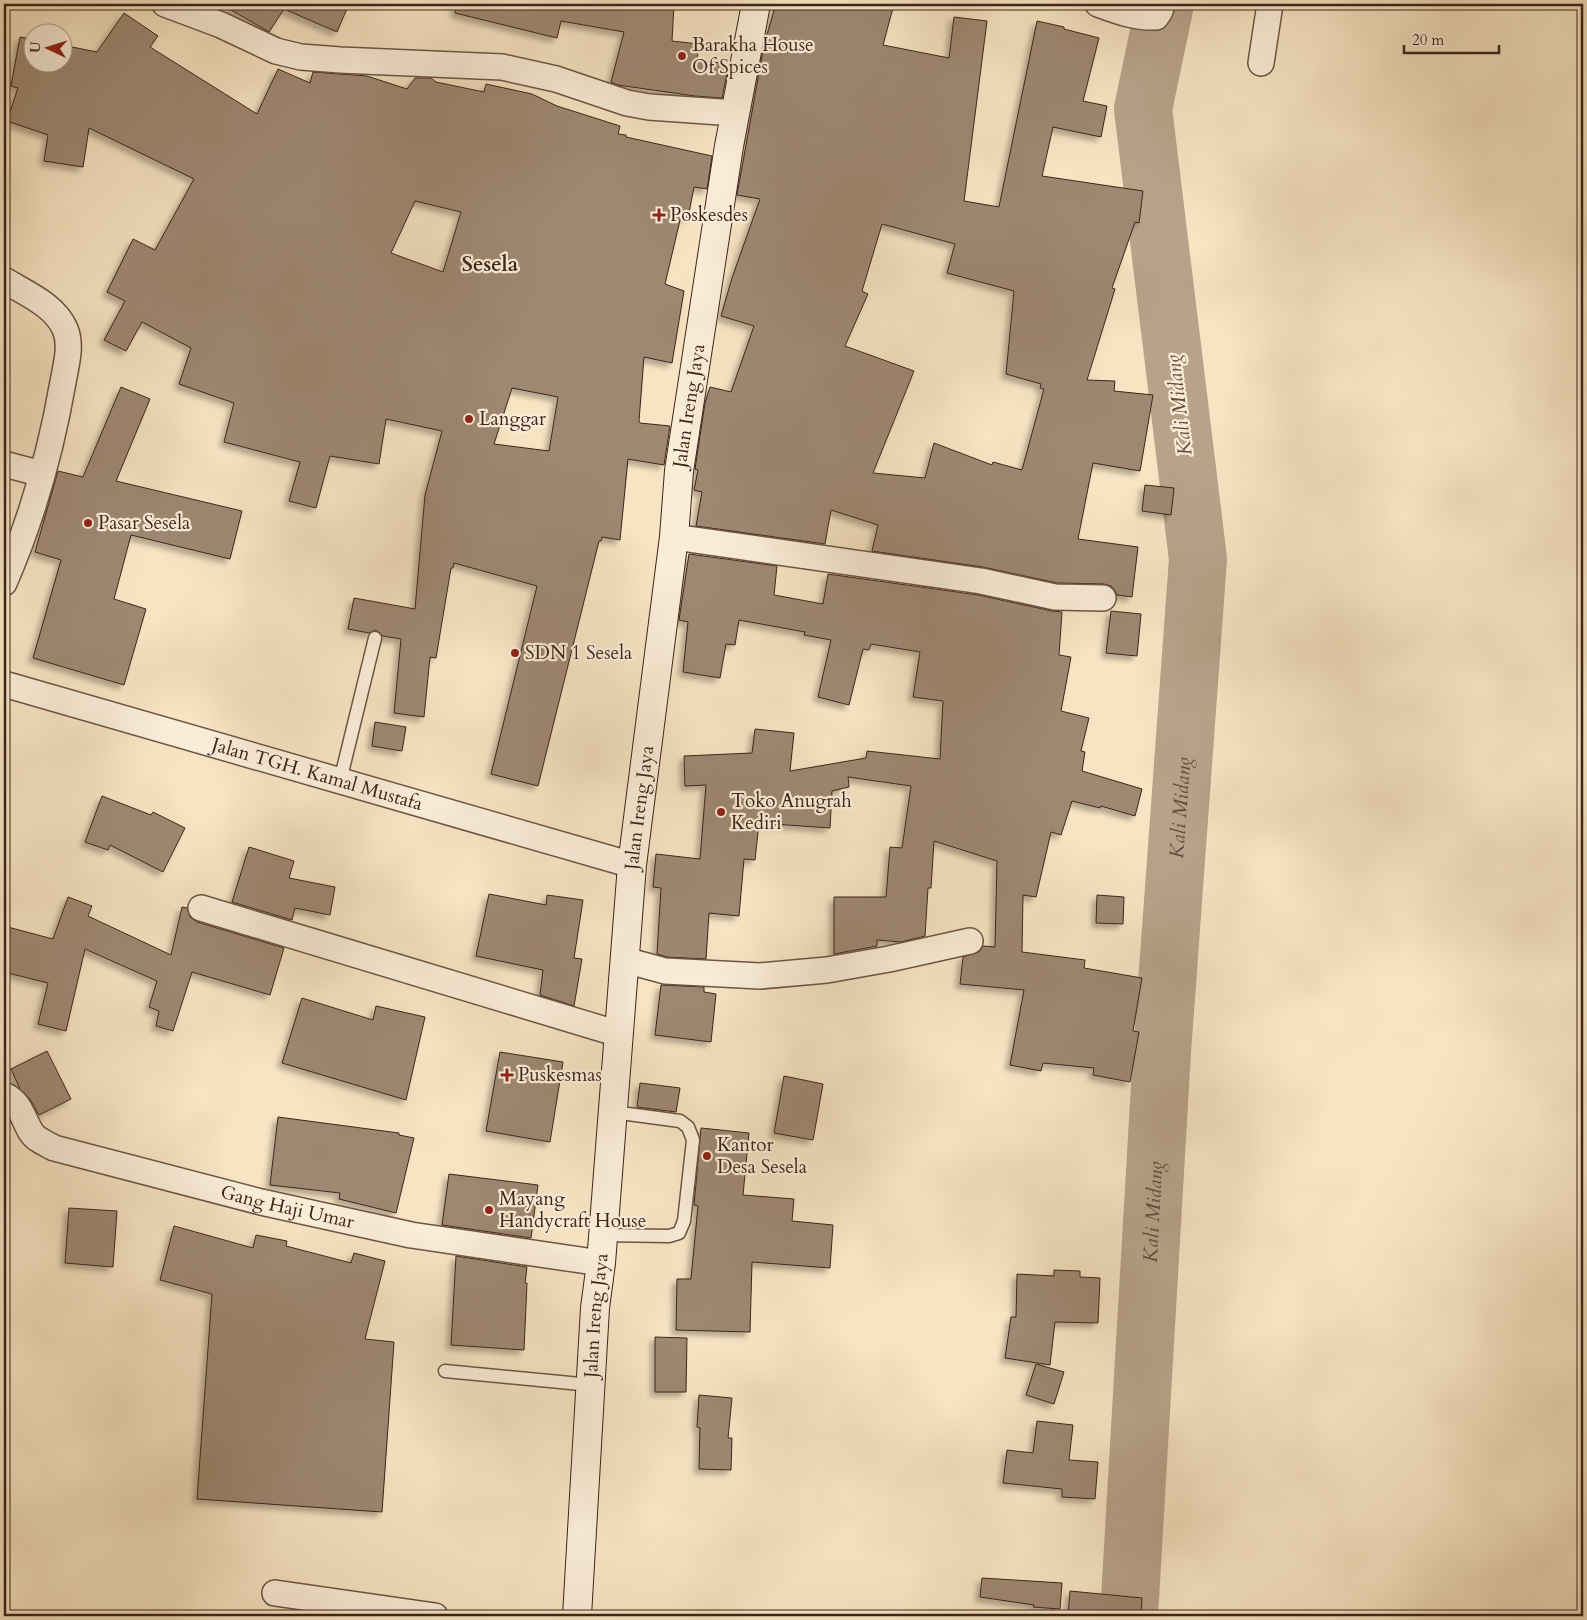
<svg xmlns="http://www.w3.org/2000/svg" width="1587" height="1620" font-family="Cardo,serif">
<defs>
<filter id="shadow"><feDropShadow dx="-4.5" dy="4.5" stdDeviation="2.5" flood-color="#0004"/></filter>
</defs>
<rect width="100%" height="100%" fill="#f7e4c3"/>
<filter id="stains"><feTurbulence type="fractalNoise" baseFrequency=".004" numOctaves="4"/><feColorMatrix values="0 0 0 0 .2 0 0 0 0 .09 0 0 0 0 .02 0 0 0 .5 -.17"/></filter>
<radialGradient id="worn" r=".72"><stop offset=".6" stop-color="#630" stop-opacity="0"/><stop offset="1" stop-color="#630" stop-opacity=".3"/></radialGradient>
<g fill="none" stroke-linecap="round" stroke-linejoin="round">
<!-- river -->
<path stroke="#b8a38a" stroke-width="58" id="s1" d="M1129,1616l33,-564 36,-493 -55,-450 22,-105"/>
</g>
<!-- building -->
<g fill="#9e8872" stroke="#3d251b" fill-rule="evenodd" filter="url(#shadow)">
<path d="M221,4h128l-12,28 -53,-23 -15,23z"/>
<path d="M456,4h218l-2,37 27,3 -2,16 32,4 -7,34 -27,-2 -77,-11 -7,-3 13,-50 -63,-11 -4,17 -102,-25z"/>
<path d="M776,4h118l-11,41 66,13 5,-41 33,4 -23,180 35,6 38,-186 27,6v2l35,9 -16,63 24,5 -6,31 -48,-10 -11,49 101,15 -4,32 -4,-1 -23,66 3,1 -28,91 28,1 -1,10 39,4 -13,76 -47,-8 -15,76 60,8 -6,50 -15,-2 -2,-4 -4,-5 -7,-2 -47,-1 -74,-16 -111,-16 6,-26 -47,-15 -6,34 -129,-18 6,-34 -8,-2 4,-20 -3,-1 10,-66 5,-16 21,5 23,-66 -33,-10 11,-38 28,-79 -23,-4 27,-150zM882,224l73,20 -8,29 67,18 -8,83 35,10 -1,4 4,1 -22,81 -29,-8 -1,3 -58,-22 -9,35 -52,-5 41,-102 -69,-25 23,-52 -6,-3z"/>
<path d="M124,13l34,23 -8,11 107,67 21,-45 32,14 3,-11 54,4 40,13 8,-11h16l5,4 48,10 2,-8 46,10 25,12 63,20 -2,8 8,1v2l86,19 -5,33 -13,-2 -6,31 -7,-2 -16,68 19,7 -12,72 -28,-6 -5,64 1,2 30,3 -6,39 -36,-6 -8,81 -18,-3 -1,4h-2l-61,245 -47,-12 46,-188 -83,-23 -1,5h-2l-15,90 -6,-1 -6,60 -30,-4 7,-74 -18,-3 -7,-6 -7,3 -21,-4 6,-31 61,11 10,-114 17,-64 -56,-12 -7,45 -49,-8 -14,52 -27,-7 11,-39 -76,-20 10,-39 -55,-19 12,-36 -49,-26 -16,29 -22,-11 21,-39 -18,-9 26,-53 22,11 39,-71 -105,-51 -6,39 -39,-6 4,-26 -41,-14 11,-33 -7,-2 9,-49 12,2v23h30v-17l35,7zM415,201l46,11 -18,60 -52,-19zM512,388l46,9 -9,54 -55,-7z"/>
<path d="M121,387l29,12 -34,82 126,30 -12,48 -99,-24 -17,64 32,10 -22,76 -91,-27 28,-98 -26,-8 23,-81 25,6z"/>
<path d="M1145,485l29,3 -3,27 -29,-4z"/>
<path d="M689,554l88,12 -3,29 49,9 5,-30 150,21 74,16 10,1 -3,43 12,2 -10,54 28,7 -8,33 4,1 -3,19 60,18 -7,27 -34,-10 -1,2 -28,-7 -11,34 -10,-3 -15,65 -13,-2 -1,57 63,8 -1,8 58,10 -9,53 6,1 -9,50 -37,-7 1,-7 -51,-5 -2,8 -31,-6 14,-75 -64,-6 3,-27 16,-5 4,-6 12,1 2,-86 -63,-20 -3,47h-3l-3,48 -24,6 -24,-2v6l-43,8v-57h52l4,-50 12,1 9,-62 -63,-9 1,10 -17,4 -2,37 -71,-5 -4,37 -11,-1 -5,57 -30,-3 -3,46 -39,-2 -10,-3 4,-66 -8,-1 3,-33 44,5 6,-74 -21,1 -1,-30 68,-3 3,-24 39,4 -4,38 76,-13 1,-7 73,8 3,-58 -30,-4 7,-45 -49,-8 -2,6 -6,-1 -14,56 -31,-8 13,-57 -27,-5 1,-3 -66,-12 -4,25 -9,-1 -6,34 -37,-6 5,-50 -9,-2z"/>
<path d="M1111,611l30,3 -4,42 -31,-3z"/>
<path d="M375,722l31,5 -4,24 -30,-5z"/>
<path d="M102,796l49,19 2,-3 32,16 -22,44 -53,-27 -2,5 -23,-8z"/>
<path d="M249,847l45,14 -5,17 46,9 -5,28 -35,-7 -3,12 -60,-18z"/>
<path d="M489,894l57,11 1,-10 36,5 -9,58 8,1 -8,47 -34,-11 3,-25 -67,-14z"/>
<path d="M1097,895l27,2 -1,27 -27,-1z"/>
<path d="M68,897l24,9 -4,10 83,39 11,-48 5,1 3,9 7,5 87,26 -14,47 -78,-23 -19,59 -17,-5 3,-15 -10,-4 8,-26 -72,-32 -19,82 -28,-7 10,-41 -44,-11v-46l49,13z"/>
<path d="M661,985l43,2v5l12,2 -5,48 -56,-7z"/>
<path d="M302,998l71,22 3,-14 49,11 -19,83 -124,-37z"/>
<path d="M47,1051l24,48 -32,16 -9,-16 -10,-10 -9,-20z"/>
<path d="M500,1052l63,10 -13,80 -64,-11z"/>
<path d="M784,1076l39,8 -10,56 -39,-7z"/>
<path d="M640,1083l40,5 -4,24 -39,-5z"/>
<path d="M278,1117l121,16v2l15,3 -18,75 -57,-14 1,-6 -70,-8z"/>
<path d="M701,1128l48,5 -6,62 51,4 -2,22 41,4 -3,43 -78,-6 -2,70 -74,-2 1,-51h14l7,-73 -4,-1z"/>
<path d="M449,1174l89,11 -7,53 -89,-13z"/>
<path d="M69,1208l48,3 -4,56 -48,-4z"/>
<path d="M174,1226l79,22 3,-13 31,6 -1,5 65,17 3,-10 31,8 -20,78 29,3 -12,170 -185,-13 15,-205 -52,-14z"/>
<path d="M456,1256l71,11 -2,16h2l-3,67 -73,-5z"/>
<path d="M1054,1270l26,1v6l20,1 -2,45 -43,-1 -5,43 -45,-7 6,-41h5l1,-43 37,2z"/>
<path d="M655,1337l32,1 -1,54h-31z"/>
<path d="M1036,1364l28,8 -10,32 -28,-9z"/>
<path d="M699,1395l33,3 -4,40h4l-1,32 -32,-1 1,-41 -3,-1z"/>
<path d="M1037,1421l36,4 -4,35 29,2 -3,37 -33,-2v-8l-59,-6 4,-33 26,3z"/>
<path d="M982,1578l80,5 -2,26 -27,-2 1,-2 -54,-8z"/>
<path d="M1070,1591l72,7 -1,18h-73z"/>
</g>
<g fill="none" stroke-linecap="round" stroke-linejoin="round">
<defs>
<g id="lane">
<path d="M340,781l35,-143"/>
<path d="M603,1235l66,1 10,-3 5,-12 9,-81 -5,-13 -8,-6 -67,-9"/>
<path d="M445,1371l146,14"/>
</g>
<g id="street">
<path d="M165,4l56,21 55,26 25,6 39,3 162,7 54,12 71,24 22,4 86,6"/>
<path d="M1098,4c19,7 37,14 58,13l4,-6 2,-7"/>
<path d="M1261,63l9,-59"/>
<path d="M4,280c21,13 51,25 61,49 7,16 1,36 -2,53 -12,69 -31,137 -59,201"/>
<path d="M4,464l38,10"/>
<path d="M674,537l307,44 74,16 48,1"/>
<path id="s2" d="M4,684l628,181"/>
<path d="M201,908l418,126"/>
<path d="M625,960l40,11 95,5 67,-6 62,-11 81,-18"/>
<path id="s3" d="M4,1095c17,8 18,22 27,37 5,8 16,12 23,16l207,54 150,33 190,28"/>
<path d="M275,1593l160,23"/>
</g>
<g id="secondary">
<path id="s4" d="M577,1616l18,-308 6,-45 31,-398 42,-328 5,-66 50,-325 27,-142"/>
</g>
</defs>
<!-- lane casing -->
<use href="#lane" stroke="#6c5545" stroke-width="15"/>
<!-- street casing -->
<use href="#street" stroke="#6c5545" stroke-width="28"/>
<!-- secondary casing -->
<use href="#secondary" stroke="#3d251b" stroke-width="30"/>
<!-- lane -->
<use href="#lane" stroke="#faedd8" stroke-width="12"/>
<!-- street -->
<use href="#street" stroke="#faedd8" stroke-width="25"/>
<!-- secondary -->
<use href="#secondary" stroke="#faedd8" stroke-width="28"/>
</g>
<!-- markers -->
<g fill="#8f2418" stroke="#faedd8" stroke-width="2">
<circle cx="682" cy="56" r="5"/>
<path d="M656.5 207.5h5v5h5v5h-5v5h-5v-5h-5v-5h5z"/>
<circle cx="469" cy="419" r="5"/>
<circle cx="88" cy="523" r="5"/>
<circle cx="515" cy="653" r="5"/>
<circle cx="721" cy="812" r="5"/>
<path d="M504.5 1067.5h5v5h5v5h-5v5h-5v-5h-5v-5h5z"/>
<circle cx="707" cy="1156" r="5"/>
<circle cx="489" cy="1210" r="5"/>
</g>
<g text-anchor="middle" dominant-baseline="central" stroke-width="4.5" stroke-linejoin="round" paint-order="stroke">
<!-- poi labels -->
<g font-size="19" fill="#3d251b" stroke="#faedd8" text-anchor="start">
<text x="692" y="45">Barakha House<tspan x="692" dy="22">Of Spices</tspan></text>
<text x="670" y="215">Poskesdes</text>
<text x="479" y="419">Langgar</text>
<text x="98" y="523">Pasar Sesela</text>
<text x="525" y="653">SDN 1 Sesela</text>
<text x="731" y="801">Toko Anugrah<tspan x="731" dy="22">Kediri</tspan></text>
<text x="518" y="1075">Puskesmas</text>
<text x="717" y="1145">Kantor<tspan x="717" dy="22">Desa Sesela</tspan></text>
<text x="499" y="1199">Mayang<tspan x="499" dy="22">Handycraft House</tspan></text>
</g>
<!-- street labels -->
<g font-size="19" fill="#3d251b" stroke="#faedd8">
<text stroke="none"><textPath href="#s4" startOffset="1216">Jalan Ireng Jaya</textPath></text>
<text stroke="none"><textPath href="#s2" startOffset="326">Jalan TGH. Kamal Mustafa</textPath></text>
<text stroke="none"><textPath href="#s4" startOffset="811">Jalan Ireng Jaya</textPath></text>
<text stroke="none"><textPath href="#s3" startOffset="316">Gang Haji Umar</textPath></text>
<text stroke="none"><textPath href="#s4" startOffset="301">Jalan Ireng Jaya</textPath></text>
</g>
<!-- water labels -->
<g font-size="20" font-style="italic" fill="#624b3c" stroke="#faedd8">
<text transform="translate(1179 405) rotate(-97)">Kali Midang</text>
<text stroke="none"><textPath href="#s1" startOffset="810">Kali Midang</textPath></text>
<text stroke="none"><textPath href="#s1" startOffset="405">Kali Midang</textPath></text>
</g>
<!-- quarter labels -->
<g font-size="21" font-weight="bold" fill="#3d251b" stroke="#faedd8">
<text x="490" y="264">Sesela</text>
</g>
</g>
<!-- margin -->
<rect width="1587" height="1620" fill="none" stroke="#f7e4c3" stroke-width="20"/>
<rect x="5" y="5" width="1577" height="1610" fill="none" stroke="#3d251b" stroke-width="2.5"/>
<rect x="10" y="10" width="1567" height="1600" fill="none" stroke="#3d251b"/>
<!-- north arrow -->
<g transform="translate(48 48) rotate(274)"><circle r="24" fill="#faedd8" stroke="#ae9d8c"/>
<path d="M0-4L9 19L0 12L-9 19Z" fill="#8f2418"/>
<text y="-8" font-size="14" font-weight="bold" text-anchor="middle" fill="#3d251b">U</text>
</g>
<!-- scale -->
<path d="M1404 45v8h95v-8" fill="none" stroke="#3d251b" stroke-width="2.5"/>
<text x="1412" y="45" font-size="15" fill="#3d251b" stroke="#faedd8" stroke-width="4" paint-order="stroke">20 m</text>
<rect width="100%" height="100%" filter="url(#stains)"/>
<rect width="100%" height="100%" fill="url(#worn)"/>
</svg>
